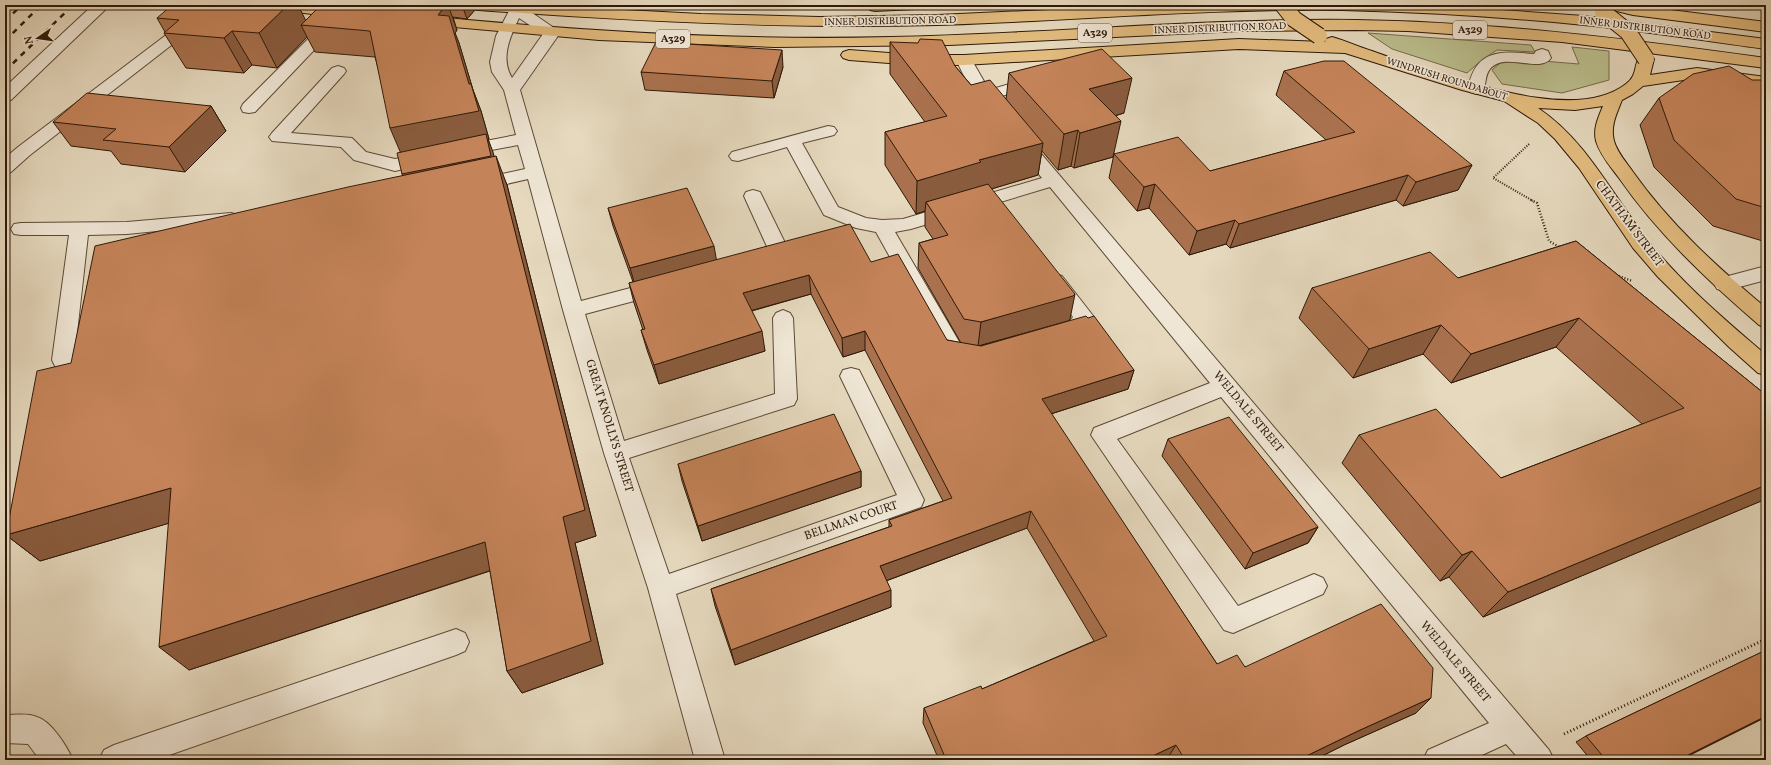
<svg xmlns="http://www.w3.org/2000/svg" width="1771" height="765" font-family="Vollkorn,serif">
<rect width="100%" height="100%" fill="#e6d9be"/>
<filter id="stains"><feTurbulence type="fractalNoise" baseFrequency=".005" numOctaves="4"/><feColorMatrix values="0 0 0 0 .2 0 0 0 0 .09 0 0 0 0 .02 0 0 0 .5 -.17"/></filter>
<radialGradient id="worn" r=".72"><stop offset=".6" stop-color="#630" stop-opacity="0"/><stop offset="1" stop-color="#630" stop-opacity=".3"/></radialGradient>
<!-- green -->
<g fill="#bbbe8d" stroke="#746c4a">
<path d="M1368,33l163,12 4,7 -38,-2 -14,9 -16,14 -75,-24z"/>
<path d="M1572,47l37,4v29l-47,13 -60,-9 -10,-14 14,-12 73,6z"/>
</g>
<g fill="none" stroke-linecap="round" stroke-linejoin="round">
<defs>
<g id="minor">
<path d="M93,5h17l-99,95 -6,1v-14z"/>
<path d="M512,5h14l-1,3 32,22 3,3 -40,57 61,211 80,-21 7,2 3,5 -3,5 -83,22 39,127 151,-47 -2,-76 3,-5 7,-3 7,3 3,5 4,81 -3,6 -165,53 40,116 228,-79 -57,-119 3,-6 8,-2 8,2 65,130 -3,7 -245,87 49,166h-30l-47,-172 -44,-135 -41,-143 -35,-131 -52,12 -6,-2 -3,-4 3,-4 55,-12 -7,-24 -58,11 -6,-1 -3,-4 3,-4 6,-1 56,-11 -12,-45 -12,-18 -2,-10 6,-26zM519,18l24,16 -31,44c-12,-20 -2,-41 7,-60z"/>
<path d="M191,18l5,2 3,3 -3,3 -166,129 -19,17 -6,2v-16l13,-11 168,-127z"/>
<path d="M332,18l5,2 3,3 -3,3 -82,86 -6,1 -6,-1 -2,-4 2,-4 84,-84z"/>
<path d="M1542,49l6,2 3,7c-11,16 -47,-7 -61,11 -6,7 -3,17 -8,23l-6,2 -6,-2 -2,-3c7,-40 33,-38 66,-35l2,-3z"/>
<path d="M964,55l6,2 19,33 48,-14 6,2 2,3 -2,3 -48,14 8,11 -2,4c-4,1 -9,2 -12,-1 -14,-10 -25,-37 -33,-52l2,-3z"/>
<path d="M338,66l6,2 2,3 -2,3 -53,59 61,5 14,14 29,7 33,-7 6,2 3,4 -3,4 -39,9 -41,-11 -13,-13 -69,-6 -3,-4 3,-4 60,-65z"/>
<path d="M828,126l6,1 3,4 -3,4 -32,8 36,64 28,11 16,2 21,-1 139,-41 -31,-38 3,-4 6,-1 6,1 523,614 5,10h-34l-14,-16 -35,16h-48l5,-10 61,-27 -268,-326 -104,42 121,167 76,-32 9,4 4,8 -4,8 -90,39 -9,-3 -133,-195 3,-7 116,-45 -160,-196 -139,42 -16,3 66,113 17,4 3,6 -3,6 -8,2 -24,-5 -70,-126 -20,-4 -32,-13 -37,-68 -49,14 -6,-1 -3,-4 3,-4z"/>
<path d="M753,190l7,2 2,4 29,59 -3,5 -24,6 -7,-2 -3,-5 3,-5 12,-3 -25,-55 2,-4z"/>
<path d="M231,213l7,2 2,4 -2,4 -111,11 -39,1 -14,125 -3,6 -8,2 -8,-2 -3,-6 17,-125h-48l-7,-1 -3,-5 3,-5 7,-1 106,-1z"/>
<path d="M1766,266v14l-42,11 -7,-2 -3,-5 3,-5z"/>
<path d="M1055,274l7,2 32,41 -11,16 -22,7 -7,-3 -4,-5 4,-5 15,-5 4,-5 -28,-36 3,-5z"/>
<path d="M456,629l9,4 4,9 -4,9 -9,4 -301,105h-56l5,-10 10,-5z"/>
<path d="M5,715c10,0 23,-2 32,2 14,4 30,29 36,43h-33l-12,-16 -23,-1z"/>
</g>
<g id="major">
<path d="M264,5c28,0 58,-2 86,5l3,3 -3,3 -5,2 -74,-9 -5,-1z"/>
<path d="M459,5h69l173,9 118,3 118,-2 222,-10h272l153,11 182,23v10c-61,-8 -121,-18 -182,-24 -80,-8 -161,-13 -242,-15 -135,-2 -270,11 -405,15 -157,4 -314,-4 -471,-16l-5,-1z"/>
<path d="M869,5h53l-2,3 -5,1 -40,2 -5,-1 -2,-3z"/>
<path d="M1602,5h29l135,17v10l-133,-17 -29,-7z"/>
<path d="M425,16c155,15 310,25 465,21 156,-3 311,-19 466,-17 137,2 274,19 410,38v10l-204,-26 -154,-11 -52,-1 -116,1 -291,14 -175,2 -175,-7 -179,-16 -3,-3 3,-3z"/>
<path d="M1332,37c14,4 27,10 40,14 18,7 37,12 55,18 52,16 151,52 199,15 12,-9 7,-18 14,-28l6,-2 6,2 2,3 -4,16 47,-7 69,9v10l-69,-9 -54,8 -10,8 -11,6c-5,13 -12,26 -8,41 3,11 12,21 19,31 37,52 84,95 133,136v20l-7,-3c-52,-45 -101,-91 -140,-147 -8,-11 -19,-23 -23,-37 -3,-12 2,-23 7,-35l-28,4 -37,-2c48,32 73,85 108,130 34,44 78,81 120,117v20l-8,-2 -29,-26 -71,-70 -25,-29 -54,-80 -24,-29 -17,-16 -34,-22 -42,-11 -117,-37 -106,-4 -275,16h-48l-67,-5 -6,-2 -2,-3 2,-3 6,-2 67,5h48l275,-16 86,3 1,-3z"/>
</g>
</defs>
<!-- minor casing -->
<use href="#minor" stroke="#5c4936" stroke-width="2"/>
<!-- major casing -->
<use href="#major" stroke="#2e1908" stroke-width="2"/>
<!-- path-far2 -->
<path stroke="#2e1908" stroke-width="2" stroke-dasharray="1 1.5" stroke-linecap="butt" d="M1529,144l-36,34 40,23"/>
<!-- path-far1 -->
<g stroke="#2e1908" stroke-width="2.5" stroke-dasharray="1 2" stroke-linecap="butt">
<path d="M1531,200l6,3 12,38 12,7"/>
<path d="M1616,275l16,6"/>
</g>
<!-- path -->
<path stroke="#2e1908" stroke-width="3" stroke-dasharray="1 2.5" stroke-linecap="butt" d="M1564,734l202,-95"/>
<!-- minor -->
<use href="#minor" fill="#efe6d5" fill-rule="evenodd"/>
<!-- major -->
<use href="#major" fill="#e3bc7f" fill-rule="evenodd"/>
<!-- rail -->
<g stroke="#2e1908" stroke-width="2.5" stroke-dasharray="5.5 5.5" stroke-linecap="butt">
<path d="M5,21l17,-16"/>
<path d="M5,41l36,-36"/>
<path d="M5,71l68,-66"/>
</g>
<defs>
<g id="major-bridge">
<path d="M1283,5l11,14 25,17"/>
<path d="M1603,12l25,20 18,27"/>
</g>
</defs>
<!-- major-bridge casing -->
<use href="#major-bridge" stroke="#2e1908" stroke-width="18" stroke-linecap="butt"/>
<!-- major-bridge -->
<use href="#major-bridge" stroke="#e3bc7f" stroke-width="16"/>
</g>
<!-- wall -->
<g fill="#a9714d" stroke="#2e1908">
<path d="M321,5h151l2,6 -7,8 -14,-2 4,13 -2,3 4,10 14,47 8,21 8,28h-1l6,18 13,28 89,351 -21,7 28,121 -81,29 -15,-22 -17,-100 -301,99 -20,-147 -129,38 -34,-26 65,-172 332,-187 -2,-24 -26,-95 -60,-5 -8,-15 -30,31 -25,-3 -8,8 -58,-5 -22,-35 1,-1 -8,-14 148,3z"/>
<path d="M890,42l65,24 16,19 35,15 3,-27 115,40 -9,3 -2,41 -39,11 -3,-2 -13,4 -16,-19 -4,24 -47,14 79,130 -2,2 -89,25 155,24 -6,19 -77,25 166,250 28,3 186,31 -15,15 -72,32 -30,15h-146l-1,-1 -228,1 -16,-37 1,-15 58,-19 112,-48 -67,-113 -141,53 5,26 -156,58 -20,-59 -4,-17 178,-62v-7l54,-19 -78,-151 -22,7 -32,-63 -59,17 13,40 -106,33 -12,-34 -6,-20h2l-9,-27 -5,-20 4,-1 -20,-56 -5,-18 109,52 154,2 76,78 14,3 -43,-75 1,-25 14,-4 -8,-12v-16l-9,3 -31,-49v-33l40,-10 -35,-48z"/>
<path d="M783,67l-9,31 -129,-8 -4,-18z"/>
<path d="M1284,71l188,94 -14,25 -55,16 -7,-6 -166,48 -4,-4 -37,11 -40,-47 -12,3 -28,-33 5,-24 96,17 116,-31 -50,-45z"/>
<path d="M1766,80v162l-53,-16 -59,-59 -14,-42 19,-27z"/>
<path d="M211,106l15,25 -41,41 -64,-8 -10,-13 -40,-5 -18,-24z"/>
<path d="M1576,241l190,154v104l-283,118 -34,-40 -9,4 -98,-118 17,-28 142,43 141,-54 -86,-77 -105,36 -28,-29 -70,24 -54,-60 13,-30 146,-10z"/>
<path d="M1168,439l150,88 -10,16 -63,26 -83,-113z"/>
<path d="M678,464l183,7v16l-159,54 -20,-60z"/>
<path d="M1766,650v67l-86,43h-89l-15,-18 10,-6z"/>
</g>
<!-- shaded-wall -->
<g fill="#8a5c3e" stroke="#2e1908">
<path d="M288,5h10l10,20h-7l6,12 -30,31 -18,-35z"/>
<path d="M446,5h2l9,25 -2,3 4,10 14,47 8,21 8,28h-1l5,13 5,21 -88,19 -8,-18v-18l-12,-28 48,-113z"/>
<path d="M462,5h10l2,6 -7,8z"/>
<path d="M232,31l20,34 -8,8 -20,-35z"/>
<path d="M782,50l1,17 -9,31 -2,-17z"/>
<path d="M1132,78l-8,35 -41,12 6,-36z"/>
<path d="M211,106l15,25 -41,41 -16,-25z"/>
<path d="M1121,121l-8,36 -39,11 6,-35z"/>
<path d="M1078,130l-7,36 -13,4 6,-36z"/>
<path d="M1043,143l-5,32 -60,18 -52,9 -1,9 -9,3 1,-33 62,-21z"/>
<path d="M496,156l11,29 89,351 -21,7 28,121 -81,29 -15,-22z"/>
<path d="M1472,165l-14,25 -55,16 13,-24z"/>
<path d="M1408,175l-12,25 -166,48 9,-24z"/>
<path d="M1155,184l-6,24 -12,3 7,-24z"/>
<path d="M1235,220l-9,24 -37,11 8,-24z"/>
<path d="M714,246l3,17 -82,22 -5,-17z"/>
<path d="M809,275l2,19 -65,18 -3,-19z"/>
<path d="M1075,294l-5,25 -2,2 -90,25 3,-24z"/>
<path d="M1579,318l-23,29 -105,36 20,-29z"/>
<path d="M1441,325l-18,29 -70,24 16,-29z"/>
<path d="M762,331l3,20 -106,33 -5,-19z"/>
<path d="M865,331v19l-22,7 -1,-19z"/>
<path d="M1134,370l-6,19 -90,29 4,-19z"/>
<path d="M861,471v16l-159,54 -4,-15z"/>
<path d="M1766,485v14l-283,118 25,-25z"/>
<path d="M171,488l26,27 -157,46 -34,-26z"/>
<path d="M1031,511l-4,17 -147,55v-17z"/>
<path d="M1318,527l-10,16 -63,26 8,-16z"/>
<path d="M485,542l16,25 -312,103 -30,-23z"/>
<path d="M1472,551l-23,26 -9,4 22,-26z"/>
<path d="M891,590v17l-156,58 -4,-15z"/>
<path d="M1431,698l-15,15 -72,32 -30,15h-16l60,-29z"/>
<path d="M1766,716v1l-86,43h-2z"/>
<path d="M1176,745l-9,14 -2,1h-21z"/>
</g>
<!-- building -->
<g fill="#c58359" stroke="#2e1908">
<path d="M172,5h116l-29,28 -27,-2 -8,7 -60,-5 15,-13 -22,-2z"/>
<path d="M321,5h125l-8,10 11,1 20,68h2l8,27 -89,17 -20,-97 -69,-6z"/>
<path d="M920,39l22,1 13,26 16,19 19,-5 53,63 -64,17 2,2 -64,19 -32,-49 62,-16 -57,-74 28,1z"/>
<path d="M656,42l126,8 -10,31 -131,-9z"/>
<path d="M1102,49l30,29 -43,11 32,32 -41,12 -2,-3 -14,4 -55,-61z"/>
<path d="M1324,61h20l128,104 -56,17 -8,-7 -169,49 -4,-4 -38,11 -42,-47 -11,3 -30,-33 64,-17 32,34 145,-39 -71,-61z"/>
<path d="M1729,66l23,14h14v128l-30,-9 -62,-59 -15,-42 34,-24z"/>
<path d="M87,93l124,13 -42,41 -66,-7 13,-11 -63,-7z"/>
<path d="M486,134l5,22 -89,18 -5,-21z"/>
<path d="M496,156l89,354 -22,7 28,124 -84,30 -22,-129 -326,105 12,-159 -165,47 31,-164 34,-8 24,-117 253,-59z"/>
<path d="M988,184l87,110 -2,2 -92,26 -17,-3 -45,-76 29,-8 -22,-33z"/>
<path d="M687,188l27,58 -84,22 -22,-60z"/>
<path d="M850,224l21,38 27,-8 49,86 34,6 105,-30 2,2 6,-2 40,54 -92,29 175,265 20,-9 8,12 136,-63 52,64 -2,30 -73,33 -60,29h-113l-9,-15 -32,15h-205l6,-3 -21,-49 57,-22 1,3 125,-53 -76,-125 -151,55 11,24 -160,60 -20,-61 181,-63 -3,-6 63,-22 -87,-167 -23,7 -33,-63 -66,18 19,38 -108,34 -13,-35 4,-1 -16,-46z"/>
<path d="M1576,241l190,154v90l-258,107 -36,-41 -10,4 -103,-120 77,-26 65,69 183,-70 -105,-90 -108,36 -30,-29 -72,24 -57,-61 118,-36 28,26z"/>
<path d="M834,414l27,57 -163,55 -20,-62z"/>
<path d="M1229,417l89,110 -65,26 -85,-114z"/>
<path d="M1766,650v66l-88,44h-72l-20,-24z"/>
</g>
<g text-anchor="middle" dominant-baseline="central" stroke-width="3.5" stroke-linejoin="round" paint-order="stroke">
<!-- far-street labels -->
<g font-size="10" fill="#2e1908" stroke="#efe6d5">
<text transform="translate(890 21) rotate(-1)">INNER DISTRIBUTION ROAD</text>
<text transform="translate(1220 28) rotate(-2)">INNER DISTRIBUTION ROAD</text>
<text transform="translate(1645 28) rotate(7)">INNER DISTRIBUTION ROAD</text>
<text transform="translate(1447 79) rotate(17)">WINDRUSH ROUNDABOUT</text>
</g>
<!-- shield labels -->
<g fill="#efe6d5" stroke="#685646" stroke-width="1">
<rect x="1453" y="21" width="34" height="18" rx="3"/>
<rect x="1078" y="24" width="34" height="18" rx="3"/>
<rect x="656" y="30" width="34" height="18" rx="3"/>
</g>
<g font-size="11" font-weight="bold" fill="#2e1908">
<text x="1470" y="30">A329</text>
<text x="1095" y="33">A329</text>
<text x="673" y="39">A329</text>
</g>
<!-- street labels -->
<g font-size="12" fill="#2e1908" stroke="#efe6d5">
<text transform="translate(1629 224) rotate(53)">CHATHAM STREET</text>
<text transform="translate(1248 412) rotate(50)">WELDALE STREET</text>
<text transform="translate(609 426) rotate(73)">GREAT KNOLLYS STREET</text>
<text transform="translate(851 521) rotate(-19)">BELLMAN COURT</text>
<text transform="translate(1455 662) rotate(50)">WELDALE STREET</text>
</g>
</g>
<!-- margin -->
<rect width="1771" height="765" fill="none" stroke="#e6d9be" stroke-width="20"/>
<rect x="6" y="6" width="1759" height="753" fill="none" stroke="#2e1908" stroke-width="2"/>
<rect x="10" y="10" width="1751" height="745" fill="none" stroke="#2e1908"/>
<!-- north arrow -->
<g transform="translate(38 38) rotate(257)" stroke="#efe6d5" stroke-width="3" paint-order="stroke">
<path d="M0-3L7 15L0 10L-7 15Z" fill="#2e1908"/>
<text y="-6" font-size="11" font-weight="bold" text-anchor="middle" fill="#2e1908">N</text>
</g>
<rect width="100%" height="100%" filter="url(#stains)"/>
<rect width="100%" height="100%" fill="url(#worn)"/>
</svg>
